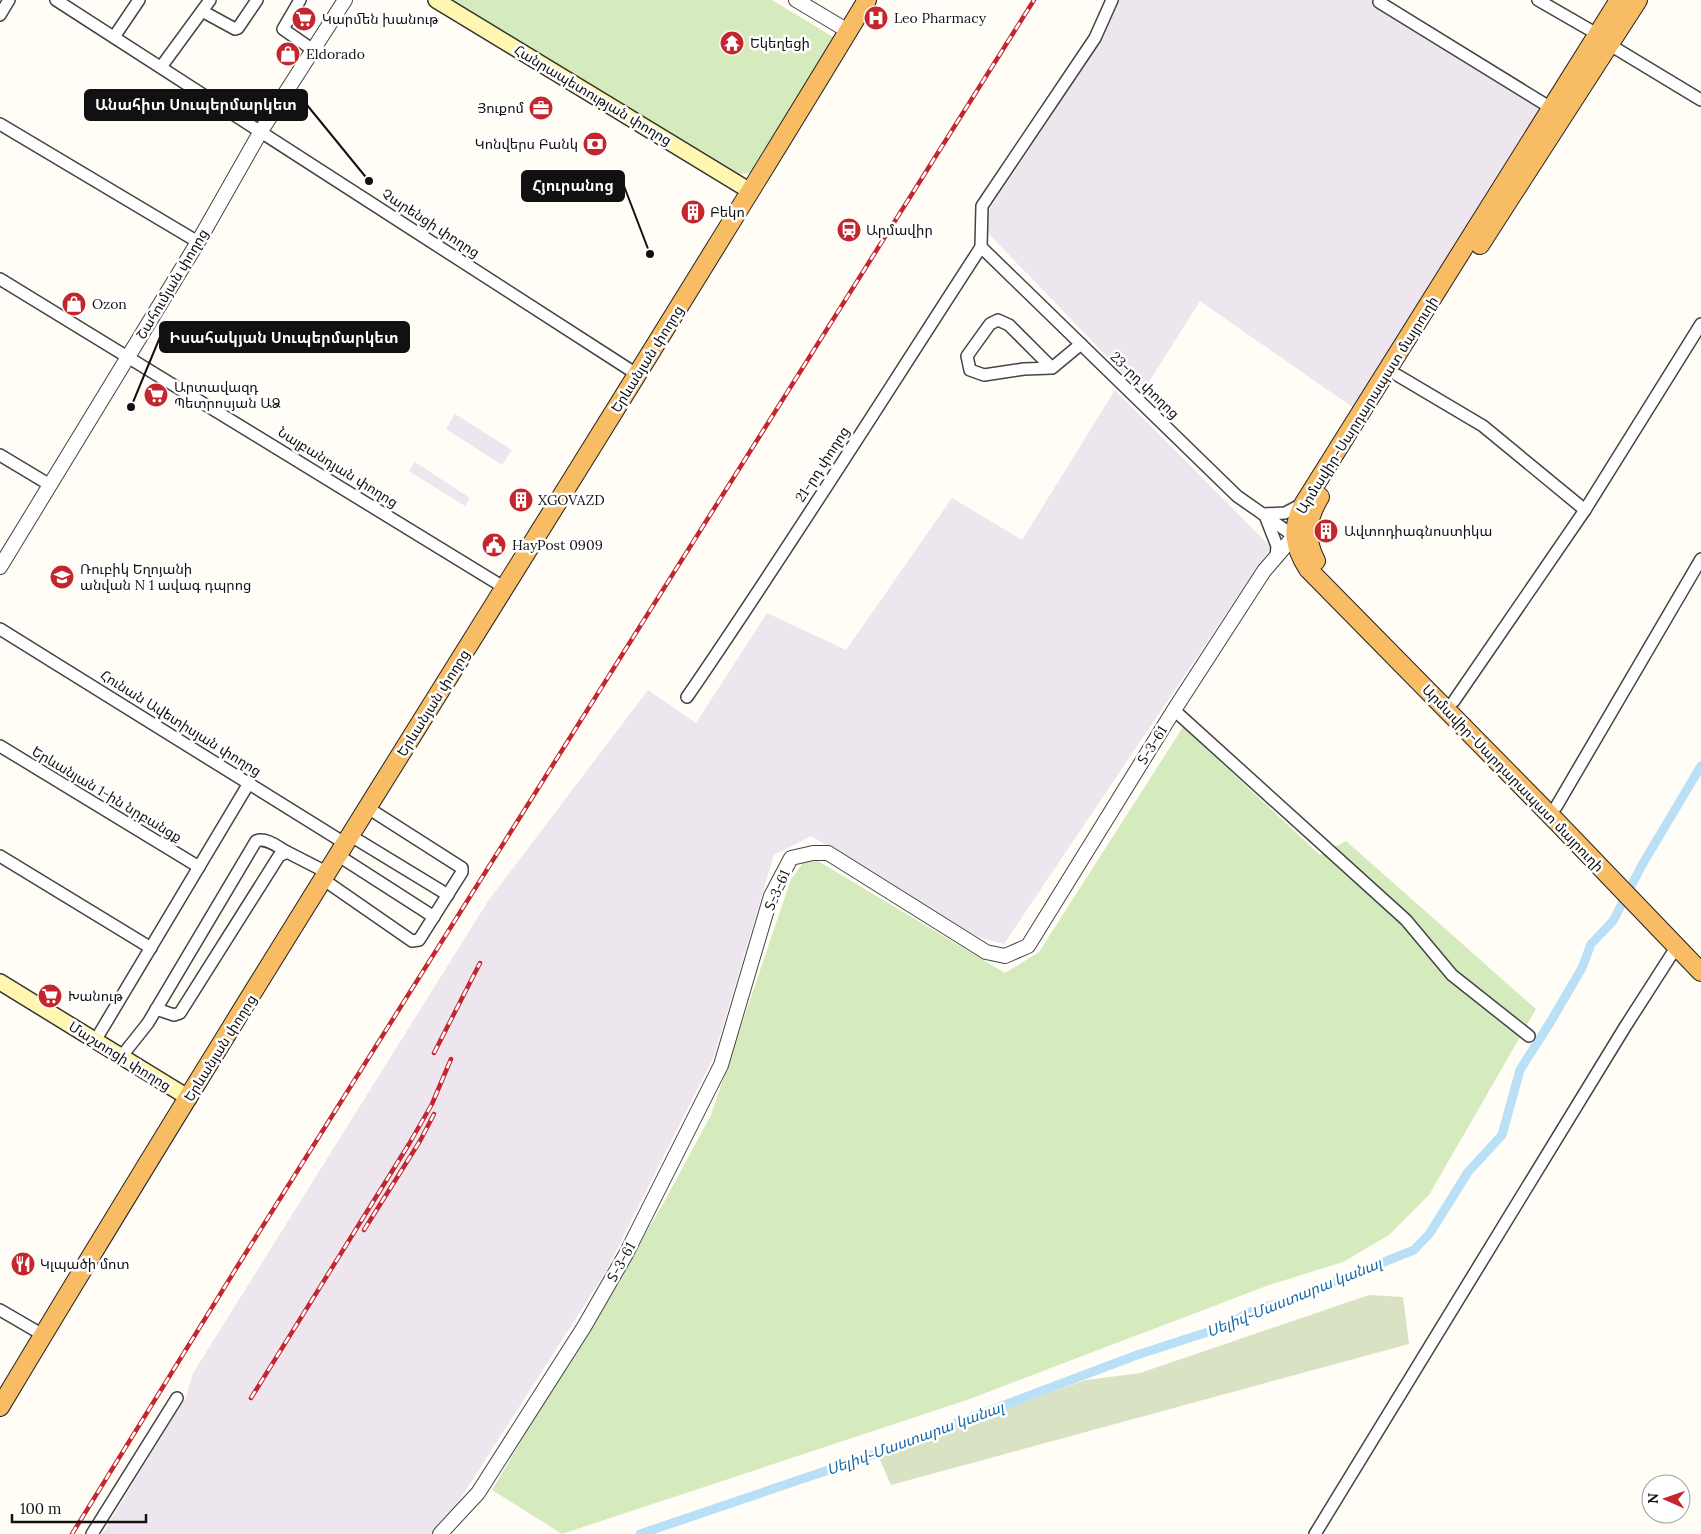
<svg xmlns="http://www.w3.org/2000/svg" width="1701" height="1534" font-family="Lora,'Noto Sans Armenian',serif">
<rect width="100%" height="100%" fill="#fffdf5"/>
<!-- industrial -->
<g fill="#eee6ef">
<path d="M1118,0h254l175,109 -192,300 -155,-108 -58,92 -156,-162 3,-21 67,-101z"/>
<path d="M1115,390l156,157 -267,397 -26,-7 -167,-101 -37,19 -60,201 -109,217 -155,242 -18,19h-330l84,-137 7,-24 295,-472 160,-211 48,33 71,-110 79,37 106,-152 70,42z"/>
<path d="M455,414l57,36 -10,15 -56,-36z"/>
<path d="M415,462l55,36 -5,8 -56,-35z"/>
</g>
<!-- green -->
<g fill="#d5ebbd">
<path d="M445,0h327l61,37 -79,135 -22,4z"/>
<path d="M1183,727l137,128 26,-14 190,168 -107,186 -40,40 -46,27 -74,23 -302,115 -405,134 -70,-44 171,-286 48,-89 80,-236 12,-16 15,-2 187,112 34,-21z"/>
</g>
<!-- cemetery -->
<path fill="#d9e3c4" d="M1369,1295l34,2 6,47 -518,141 -14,-32 209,-73 54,-7z"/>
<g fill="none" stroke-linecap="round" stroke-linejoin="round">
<!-- canal -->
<path stroke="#b9e0f7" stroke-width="9" d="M640,1534l224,-76 273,-103 86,-28 27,-15 41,-13 123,-49 16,-17 38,-61 34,-37 18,-65 31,-49 31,-53 9,-24 22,-23 29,-56 59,-99"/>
<defs>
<g id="minor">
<path d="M56,0l582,375"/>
<path d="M300,0l-17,29 30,21"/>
<path d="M1538,0l59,34"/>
<path d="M1379,2l172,106"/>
<path d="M202,11l33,18 3,-1 19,-28"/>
<path d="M0,15l9,-15"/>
<path d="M114,37l25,-37"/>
<path d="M1610,45l91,55"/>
<path d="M161,67l49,-67"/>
<path d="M0,124l198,118"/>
<path d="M981,247l256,249 57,40"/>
<path d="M981,247l1,-41 113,-168 17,-38"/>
<path d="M0,279l505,309"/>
<path d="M1052,368l-43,-43 -11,-5 -8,4 -23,32 3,14 14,5 40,-6 28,-1 29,-24"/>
<path d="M1397,375l86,51 102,84"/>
<path d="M0,455l50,30"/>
<path d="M1264,514l21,-1 19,-10"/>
<path d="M1266,518l11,28 -1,12"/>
<path d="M0,629l346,215"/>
<path d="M687,697c101,-147 196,-299 294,-450"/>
<path d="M1454,701l131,-191 116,-186"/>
<path d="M1174,710l232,210 46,55 77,61"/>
<path d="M0,746l199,121"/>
<path d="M1556,807l145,-248"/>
<path d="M351,836l97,59"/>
<path d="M0,856l151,92"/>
<path d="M339,856l95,61"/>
<path d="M324,880l88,61 7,-1 43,-68v-4l-94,-60"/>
<path d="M156,1009l18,6 6,-2 99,-157 8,-4 41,21"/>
<path d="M95,1041l154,-258"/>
<path d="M121,1057l27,-34 108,-182c10,-4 22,6 31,11"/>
<path d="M0,1310l43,25"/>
<path d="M92,1534l85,-136"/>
<path d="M1315,1534l310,-507 52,-81"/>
</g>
<g id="tertiary">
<path d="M796,0l52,31"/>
<path d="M0,567l198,-325 63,-111 84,-131"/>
<path d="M440,1534l38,-41 106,-166 42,-73 95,-189 50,-169 20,-38 22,-5h15l158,99 19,4 23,-10 146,-236 90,-139 30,-35"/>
</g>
<g id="secondary">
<path d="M436,0l314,191"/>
<path d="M0,982l189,116"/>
</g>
<g id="trunk">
<path d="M1619,0l-315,503c-13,24 -11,43 4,66l249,253 144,150"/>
<path d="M1480,245l158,-245"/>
<path d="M1316,561c-12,-23 -9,-43 4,-64"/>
<path d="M0,1407c283,-473 582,-936 867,-1407"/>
</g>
</defs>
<!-- minor casing -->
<use href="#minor" stroke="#444" stroke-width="14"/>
<!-- tertiary casing -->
<use href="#tertiary" stroke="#444" stroke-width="16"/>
<!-- secondary casing -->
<use href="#secondary" stroke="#333" stroke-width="18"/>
<!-- trunk casing -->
<use href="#trunk" stroke="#222" stroke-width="20"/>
<!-- minor -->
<use href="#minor" stroke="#fff" stroke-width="11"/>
<!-- tertiary -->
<use href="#tertiary" stroke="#fff" stroke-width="14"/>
<!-- secondary -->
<use href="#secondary" stroke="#fff6b0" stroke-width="15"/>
<!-- trunk -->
<use href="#trunk" stroke="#f7bc64" stroke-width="18"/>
<defs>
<g id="rail">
<path d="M434,1053l46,-90"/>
<path d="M364,1230l56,-89 14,-27"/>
<path d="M251,1398l158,-254 23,-40 19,-45"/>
<path d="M72,1534l165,-267 797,-1267"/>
</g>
</defs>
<!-- rail casing -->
<use href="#rail" stroke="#c4262e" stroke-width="4.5"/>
<!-- rail -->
<use href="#rail" stroke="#fff" stroke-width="2.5" stroke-dasharray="8" stroke-linecap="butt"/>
</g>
<!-- icons -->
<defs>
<symbol id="hospital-disc" viewBox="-11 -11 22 22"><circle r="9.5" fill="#c4262e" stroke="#fff"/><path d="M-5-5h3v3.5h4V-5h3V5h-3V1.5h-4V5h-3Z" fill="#fff"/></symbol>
<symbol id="supermarket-disc" viewBox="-11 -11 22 22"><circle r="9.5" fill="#c4262e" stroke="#fff"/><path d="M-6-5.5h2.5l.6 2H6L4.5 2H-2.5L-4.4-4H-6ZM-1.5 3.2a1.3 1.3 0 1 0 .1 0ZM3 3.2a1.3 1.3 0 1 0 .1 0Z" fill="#fff"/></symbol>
<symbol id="temple-disc" viewBox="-11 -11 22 22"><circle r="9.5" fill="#c4262e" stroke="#fff"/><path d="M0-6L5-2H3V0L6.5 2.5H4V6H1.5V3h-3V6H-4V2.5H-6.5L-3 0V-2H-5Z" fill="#fff"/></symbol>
<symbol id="shop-disc" viewBox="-11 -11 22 22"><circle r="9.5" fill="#c4262e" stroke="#fff"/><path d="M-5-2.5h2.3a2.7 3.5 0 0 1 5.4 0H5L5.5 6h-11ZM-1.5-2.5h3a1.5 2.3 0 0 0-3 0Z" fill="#fff"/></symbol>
<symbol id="office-disc" viewBox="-11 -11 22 22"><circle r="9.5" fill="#c4262e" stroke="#fff"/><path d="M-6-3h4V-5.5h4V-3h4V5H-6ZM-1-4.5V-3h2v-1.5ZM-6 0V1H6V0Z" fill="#fff"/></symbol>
<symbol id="bank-disc" viewBox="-11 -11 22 22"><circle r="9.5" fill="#c4262e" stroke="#fff"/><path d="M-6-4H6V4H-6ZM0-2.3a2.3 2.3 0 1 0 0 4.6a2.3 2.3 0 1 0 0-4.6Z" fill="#fff"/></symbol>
<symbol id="building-disc" viewBox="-11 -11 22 22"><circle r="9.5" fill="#c4262e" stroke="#fff"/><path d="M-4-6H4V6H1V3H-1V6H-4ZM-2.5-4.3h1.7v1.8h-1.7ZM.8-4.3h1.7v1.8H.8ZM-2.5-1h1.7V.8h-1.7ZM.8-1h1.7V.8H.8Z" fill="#fff"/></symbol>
<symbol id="station-disc" viewBox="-11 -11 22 22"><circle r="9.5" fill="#c4262e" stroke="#fff"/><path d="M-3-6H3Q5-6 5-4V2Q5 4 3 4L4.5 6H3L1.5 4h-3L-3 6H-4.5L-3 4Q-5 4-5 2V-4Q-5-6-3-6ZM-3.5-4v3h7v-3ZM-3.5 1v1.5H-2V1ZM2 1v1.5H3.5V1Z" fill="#fff"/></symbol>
<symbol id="civic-disc" viewBox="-11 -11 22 22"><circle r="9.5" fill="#c4262e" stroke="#fff"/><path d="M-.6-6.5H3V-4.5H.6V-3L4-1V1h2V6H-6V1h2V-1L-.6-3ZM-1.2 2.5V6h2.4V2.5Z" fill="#fff"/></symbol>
<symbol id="school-disc" viewBox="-11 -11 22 22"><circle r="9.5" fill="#c4262e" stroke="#fff"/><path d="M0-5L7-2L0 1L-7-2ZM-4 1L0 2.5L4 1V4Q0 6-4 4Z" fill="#fff"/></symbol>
<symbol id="restaurant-disc" viewBox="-11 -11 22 22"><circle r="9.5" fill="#c4262e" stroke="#fff"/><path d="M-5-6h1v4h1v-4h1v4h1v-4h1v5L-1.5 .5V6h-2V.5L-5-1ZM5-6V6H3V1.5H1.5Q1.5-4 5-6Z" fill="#fff"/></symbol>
</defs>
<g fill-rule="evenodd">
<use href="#hospital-disc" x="862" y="4" width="28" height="28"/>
<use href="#supermarket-disc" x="290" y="5" width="28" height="28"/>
<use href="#temple-disc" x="718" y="29" width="28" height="28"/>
<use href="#shop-disc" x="274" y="40" width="28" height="28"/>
<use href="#office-disc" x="527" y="94" width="28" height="28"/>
<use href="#bank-disc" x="581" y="130" width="28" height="28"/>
<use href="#building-disc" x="679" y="198" width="28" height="28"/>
<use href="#station-disc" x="835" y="216" width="28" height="28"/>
<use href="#shop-disc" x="60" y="290" width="28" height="28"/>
<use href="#supermarket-disc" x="142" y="381" width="28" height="28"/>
<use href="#building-disc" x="507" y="486" width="28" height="28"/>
<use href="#building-disc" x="1312" y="517" width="28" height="28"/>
<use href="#civic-disc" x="480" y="531" width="28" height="28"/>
<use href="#school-disc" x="48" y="563" width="28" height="28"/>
<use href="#supermarket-disc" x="36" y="982" width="28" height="28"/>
<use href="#restaurant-disc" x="9" y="1250" width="28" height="28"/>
</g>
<g text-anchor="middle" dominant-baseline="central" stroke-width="5" stroke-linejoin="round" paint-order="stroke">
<!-- poi labels -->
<g font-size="14" fill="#111" stroke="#fff" text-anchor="start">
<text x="894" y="18">Leo Pharmacy</text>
<text x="322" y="19">Կարմեն խանութ</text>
<text x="750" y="43">Եկեղեցի</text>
<text x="306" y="54">Eldorado</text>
<text x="524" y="108" text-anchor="end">Յուքոմ</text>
<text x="578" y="144" text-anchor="end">Կոնվերս Բանկ</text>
<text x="710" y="212">Բեկո</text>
<text x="866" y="230">Արմավիր</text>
<text x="92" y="304">Ozon</text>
<text x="174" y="387">Արտավազդ<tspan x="174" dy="16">Պետրոսյան ԱՁ</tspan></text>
<text x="538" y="500">XGOVAZD</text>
<text x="1344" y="531">Ավտոդիագնոստիկա</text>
<text x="512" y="545">HayPost 0909</text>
<text x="80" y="569">Ռուբիկ Եղոյանի<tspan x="80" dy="16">անվան N 1 ավագ դպրոց</tspan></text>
<text x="68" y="996">Խանութ</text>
<text x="40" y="1264">Կլպածի մոտ</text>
</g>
<!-- street labels -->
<g font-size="14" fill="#111" stroke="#fff">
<text transform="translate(593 95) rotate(31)">Հանրապետության փողոց</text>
<text transform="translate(431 223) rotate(33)">Չարենցի փողոց</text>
<text transform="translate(172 284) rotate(-59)">Շահումյան փողոց</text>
<text transform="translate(647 359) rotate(-58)">Երևանյան փողոց</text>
<text transform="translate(1145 385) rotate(44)">23-րդ փողոց</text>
<text transform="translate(1367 405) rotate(-58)">Արմավիր-Սարդարապատ մայրուղի</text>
<text transform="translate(822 464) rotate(-57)">21-րդ փողոց</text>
<text transform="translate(338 467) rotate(32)">Նալբանդյան փողոց</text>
<text transform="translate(433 703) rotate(-58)">Երևանյան փողոց</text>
<text transform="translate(181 723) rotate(32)">Հունան Ավետիսյան փողոց</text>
<text transform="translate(1152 745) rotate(-58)">Տ-3-61</text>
<text transform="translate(1513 778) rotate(46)">Արմավիր-Սարդարապատ մայրուղի</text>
<text transform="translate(107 794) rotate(31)">Երևանյան 1-ին նրբանցք</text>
<text transform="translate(777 890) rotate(-66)">Տ-3-61</text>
<text transform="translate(220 1048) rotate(-58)">Երևանյան փողոց</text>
<text transform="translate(120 1056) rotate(32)">Մաշտոցի փողոց</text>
<text transform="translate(621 1262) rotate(-61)">Տ-3-61</text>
</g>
<!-- water labels -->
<g font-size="15" font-style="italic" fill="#1768a6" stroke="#fff">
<text transform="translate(1294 1297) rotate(-22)">Սելիվ֊Մաստարա կանալ</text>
<text transform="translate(915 1438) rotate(-20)">Սելիվ֊Մաստարա կանալ</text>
</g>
</g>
<!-- callouts -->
<path fill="none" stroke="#111" stroke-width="2" d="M369 181L307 105M650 254L624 186M131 407L160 337"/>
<g fill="#111" stroke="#fff" stroke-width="2">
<circle cx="369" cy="181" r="5"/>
<circle cx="650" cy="254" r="5"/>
<circle cx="131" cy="407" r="5"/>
</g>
<g fill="#111" stroke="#111" stroke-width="2">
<rect x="85" y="90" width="222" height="30" rx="5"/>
<rect x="522" y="171" width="102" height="30" rx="5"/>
<rect x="160" y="322" width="249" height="30" rx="5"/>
</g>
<g font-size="15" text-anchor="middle" font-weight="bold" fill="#fff">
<text x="196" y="110">Անահիտ Սուպերմարկետ</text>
<text x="573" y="191">Հյուրանոց</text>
<text x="284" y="343">Իսահակյան Սուպերմարկետ</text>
</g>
<!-- north arrow -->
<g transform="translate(1666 1499) rotate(272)"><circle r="24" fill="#ffffff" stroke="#a0a0a0"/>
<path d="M0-4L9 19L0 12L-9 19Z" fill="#c4262e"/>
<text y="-8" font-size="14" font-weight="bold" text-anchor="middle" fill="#111111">N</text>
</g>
<!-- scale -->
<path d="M12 1514v8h134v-8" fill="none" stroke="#111111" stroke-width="2.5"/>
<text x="20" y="1514" font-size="15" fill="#111111" stroke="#ffffff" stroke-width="4" paint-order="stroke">100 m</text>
</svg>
